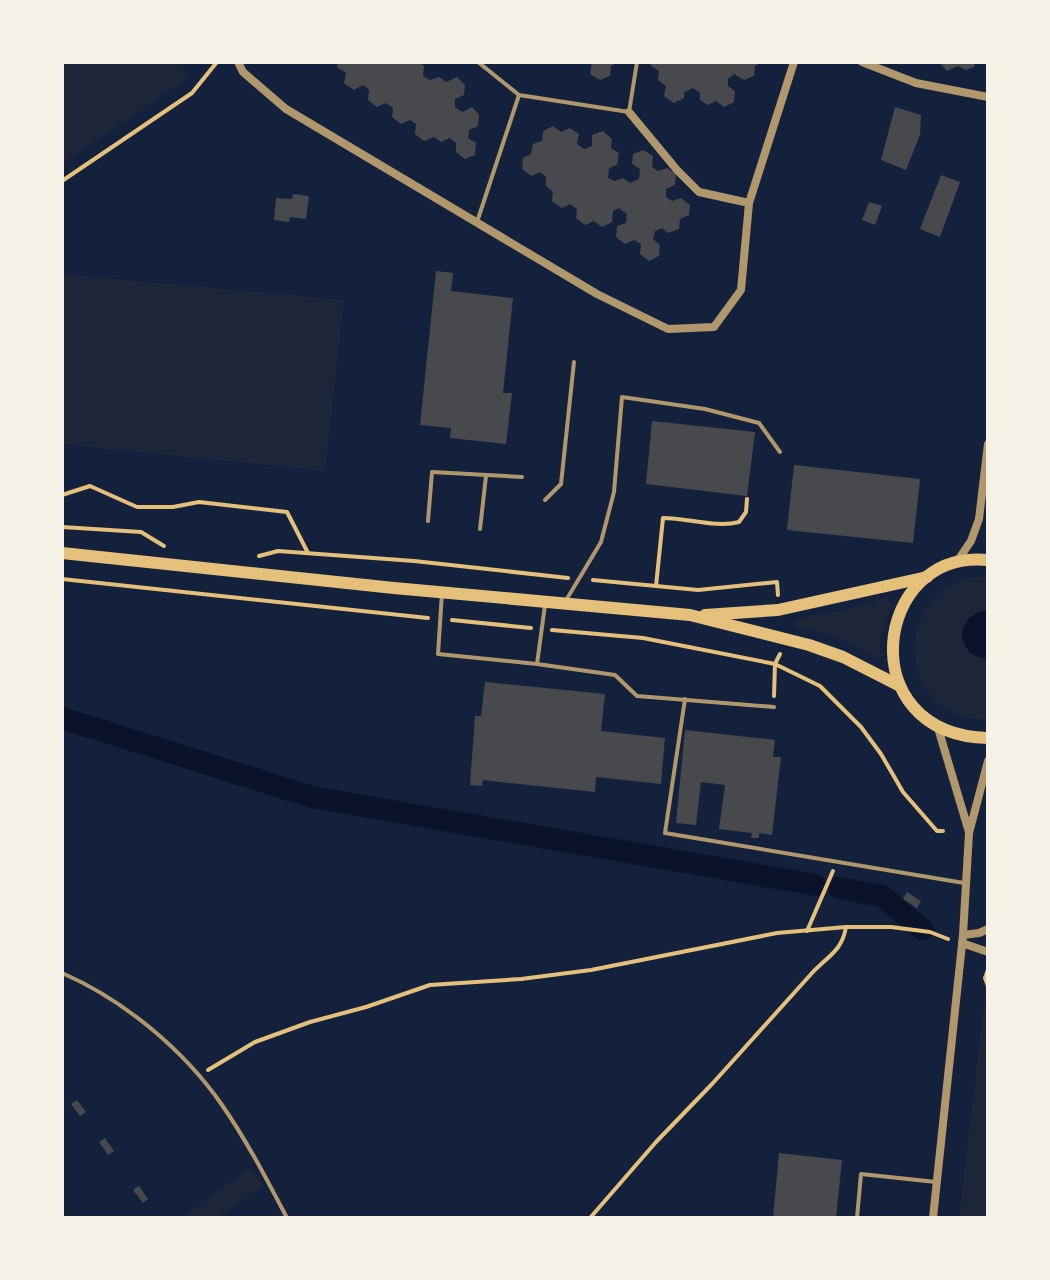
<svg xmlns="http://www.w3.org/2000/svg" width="1050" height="1280" font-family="Barlow,sans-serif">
<rect width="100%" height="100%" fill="#14213d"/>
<!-- green -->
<g fill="#1d2539">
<path d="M62,62h119l6,17 -125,85z"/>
<path d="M62,274l282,26 -19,171 -263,-27z"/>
<path d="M988,576l-3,83h3v61c-96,1 -99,-141 0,-144z"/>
<path d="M886,598l6,7 -12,32 1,21h-6c-24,-17 -52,-26 -80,-31v-5l9,-5 41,-7z"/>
<path d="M985,996l3,3v219h-29z"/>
<path d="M249,1168l14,18 -46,32h-36z"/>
</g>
<!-- water -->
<path fill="#0b132b" d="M988,610v49c-17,-1 -25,-11 -26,-27 4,-14 12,-21 26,-22z"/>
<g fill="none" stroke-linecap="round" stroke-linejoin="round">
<!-- canal -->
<g stroke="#0b132b" stroke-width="22">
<path d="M62,718l250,79 504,88"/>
<path d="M839,888l43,8 40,33"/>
</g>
</g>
<!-- building -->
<g fill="#48494c">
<path d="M338,62h81l5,4 -1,10 7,4 9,-3 7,5 11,-5 8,8 -1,10 -9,4v8l7,5 10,-5 7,8 -1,11 -9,4 -1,8 8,5 -1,12 -10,4 -9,-7v-9l-6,-5 -9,4 -7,-5 -10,4 -9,-7 1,-10 -6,-4 -9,4 -9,-7 1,-9 -7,-5 -9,4 -9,-7 1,-10 -6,-5 -9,5 -10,-7 2,-10 -9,-6z"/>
<path d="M592,62h27l-8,4 -1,10 -10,4 -10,-6z"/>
<path d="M651,62h111l-7,4 -1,10 -10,4 -10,-6 -6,5v7l7,5 -1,11 -10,5 -8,-6 -8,4 -8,-5v-7l-7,-5 -9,4v6l-10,5 -10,-7 2,-10 -8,-6 1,-9 -8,-5z"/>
<path d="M939,62h36l-1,5 -8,3 -8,-4 -11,5z"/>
<path d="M895,107l26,8 -1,20 -14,35 -25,-10z"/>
<path d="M553,126l8,6 9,-4 9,6 -2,10 7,5 8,-3v-11l11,-4 9,8 -1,9 8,5 -2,12 -8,3 -1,10 7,3 8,-3 7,5 9,-4 1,-10 -8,-5 1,-10 10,-4 10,6 -1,11 6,4 9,-3 9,6 -1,11 -9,4v8l6,4 9,-3 9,7 -1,10 -9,4 -1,10 -11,4 -6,-5 -7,3 -2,8 7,6 -1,11 -10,5 -9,-7 1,-10 -7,-4 -9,4 -9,-7 1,-11 9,-3 1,-9 -8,-6 -6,3 -1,11 -10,5 -8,-6 -9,4 -9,-7 1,-9 -7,-5 -8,4 -10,-7 1,-9 -7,-6v-9l-6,-5 -9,4 -9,-7 1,-11 8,-4 2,-10 9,-3 1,-10z"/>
<path d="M941,175l19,7 -20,55 -20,-8z"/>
<path d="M293,194l16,2 -3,23 -16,-2 -1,5 -15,-2 2,-22 16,1z"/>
<path d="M869,202l13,4 -7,19 -13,-5z"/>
<path d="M436,271l17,2 -2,18 62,7 -10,95h9l-6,51 -56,-6 1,-10 -31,-3z"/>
<path d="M652,421l103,11 -8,64 -101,-12z"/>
<path d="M794,465l126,14 -7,64 -126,-13z"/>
<path d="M485,682l120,12 -4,37 64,7 -4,46 -65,-7 -1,15 -112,-12 -1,6 -12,-1 5,-69h6z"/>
<path d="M685,730l90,10 -2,17h8l-9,78 -13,-2v5h-8l1,-5 -33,-4 6,-44 -24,-3 -5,43 -20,-2z"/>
<path d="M907,892l14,9 -4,7 -14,-9z"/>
<path d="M77,1100l9,12 -6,4 -9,-12z"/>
<path d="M105,1138l9,13 -6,4 -9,-13z"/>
<path d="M779,1153l63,7 -6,58h-63z"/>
<path d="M139,1186l9,13 -5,4 -10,-13z"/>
</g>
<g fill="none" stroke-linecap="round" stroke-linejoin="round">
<!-- path -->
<g stroke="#e5c07b" stroke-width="4">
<path d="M62,181l130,-88 25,-31"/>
<path d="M62,495l28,-9 47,21h36l26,-5 88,10 21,41"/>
<path d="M62,527l79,5 23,14"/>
<path d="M259,556l19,-5 136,10 154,17"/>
<path d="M62,579l366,39"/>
<path d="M593,580l105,10 79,-8 1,13"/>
<path d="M656,586l7,-68c25,0 53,10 76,4l7,-10 1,-13"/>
<path d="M452,620l79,8"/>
<path d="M552,630l91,8 132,26 45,22 41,41 20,27 22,38 34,39h6"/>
<path d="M774,696l1,-32 5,-10"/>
<path d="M807,931l26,-60"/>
<path d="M988,970l-3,8 3,8"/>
<path d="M208,1070l47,-28 55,-20 56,-15 64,-22 91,-6 70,-9 186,-37 69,-6h45l39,5 18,7"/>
<path d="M590,1218l66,-76 57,-59 99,-110c16,-17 30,-22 34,-46"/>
</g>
<!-- service -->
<g stroke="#b1986c" stroke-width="4">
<path d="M478,62l41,33 110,17 8,-50"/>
<path d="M477,222l42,-127"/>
<path d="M545,500l16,-16 13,-122"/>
<path d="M428,521l4,-49 90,5"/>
<path d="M480,529l6,-53"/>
<path d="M442,593l-4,61 99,10"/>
<path d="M565,602l36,-60 13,-50 8,-95 83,12 54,14 21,29"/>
<path d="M545,605l-8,59 78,11 22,21 137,11"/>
<path d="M685,699l-20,134 299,50"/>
<path d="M62,973c62,27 122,77 160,132 25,36 45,75 65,113"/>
<path d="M857,1218l4,-44 75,8"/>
</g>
<!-- minor -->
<g stroke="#b1986c" stroke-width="8">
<path d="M238,62l5,10 43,37 311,185 71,35 46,-2 27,-37 8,-87 45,-141"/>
<path d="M862,62l54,21 72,14"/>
<path d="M629,112l48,58 22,22 50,11"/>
<path d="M956,563l15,-22 8,-22 9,-75"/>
<path d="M938,728l31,104"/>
<path d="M963,935l16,-2 9,-4"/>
<path d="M962,943l26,9"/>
<path d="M933,1218l30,-283 6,-102 19,-72"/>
</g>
<!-- secondary -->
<g stroke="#e5c07b" stroke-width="12">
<path d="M62,553l332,35 296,27 119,30 34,12 57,29"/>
<path d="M988,560c-115,-12 -138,175 0,178"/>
<path d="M705,615l73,-5 149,-33"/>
</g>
</g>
<!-- border -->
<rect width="1050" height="1280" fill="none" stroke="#f6f1e7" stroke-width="128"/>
</svg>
